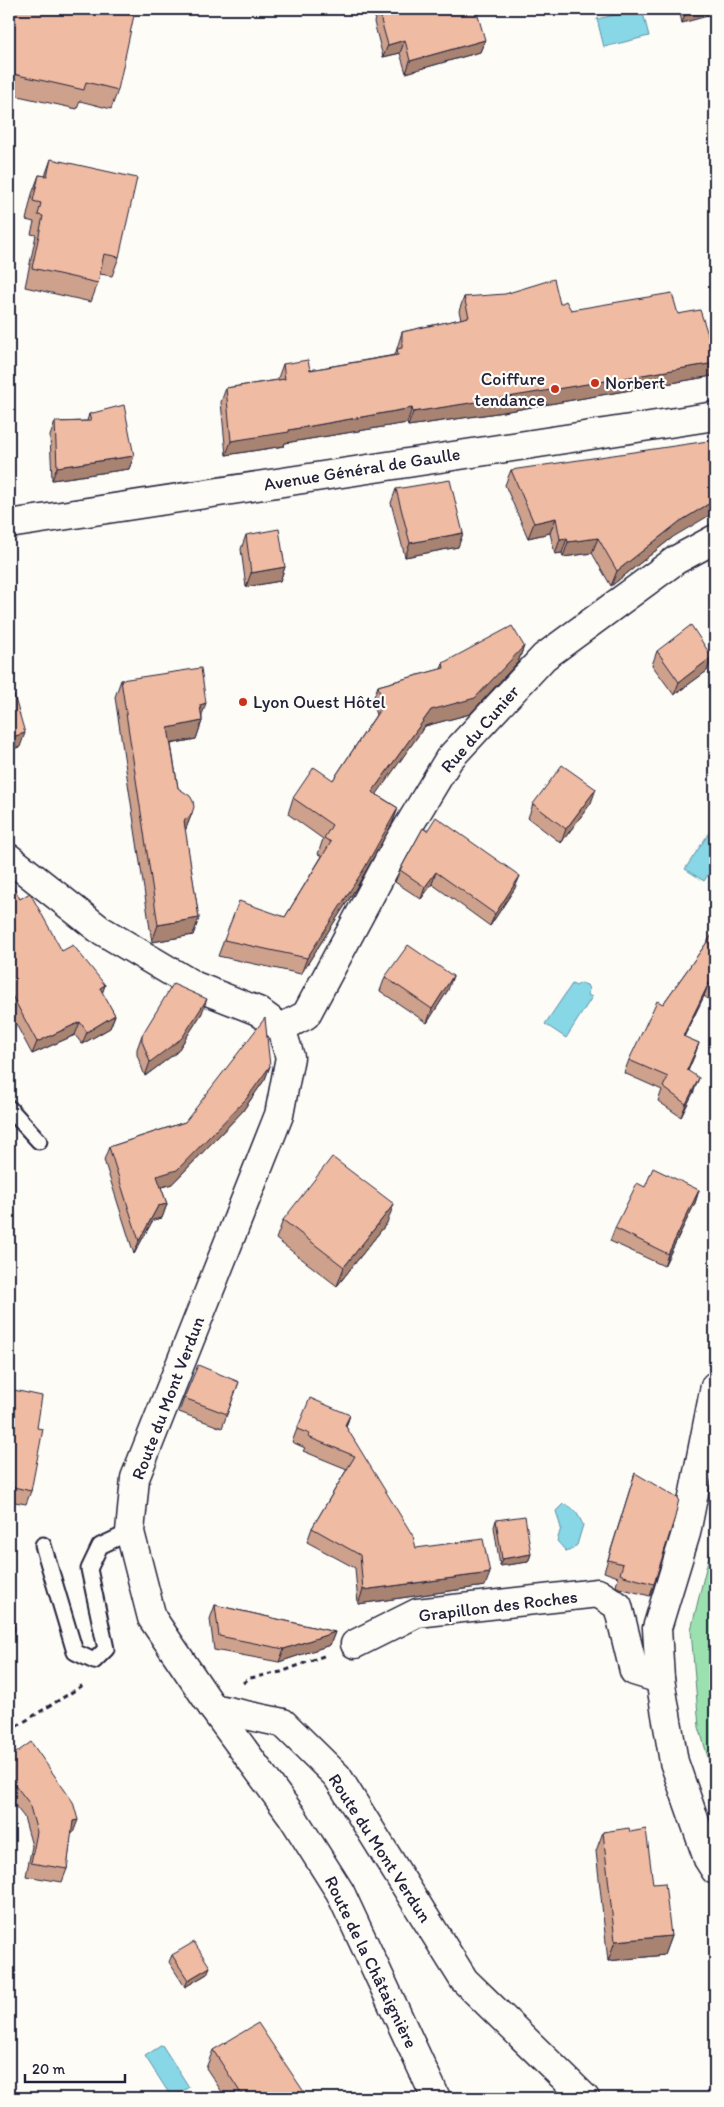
<svg xmlns="http://www.w3.org/2000/svg" width="724" height="2107" font-family="Itim,sans-serif">
<rect width="100%" height="100%" fill="#fdfcf7"/>
<filter id="ink" filterUnits="userSpaceOnUse"><feTurbulence type="fractalNoise" baseFrequency=".02" numOctaves="2"/><feDisplacementMap in="SourceGraphic" scale="10" xChannelSelector="R" yChannelSelector="G"/><feConvolveMatrix kernelMatrix="1 2 1 2 8 2 1 2 1" color-interpolation-filters="sRGB"/></filter>
<g filter="url(#ink)">
<!-- green -->
<path fill="#9ae1af" stroke="#5e8275" d="M715,1531v250l-16,-54 -8,-97z"/>
<!-- water -->
<g fill="#88d7e6" stroke="#5f8fa2">
<path d="M642,9l7,27 -45,11 -7,-28z"/>
<path d="M715,824v40l-11,17 -19,-12z"/>
<path d="M581,983l6,2 2,4 -1,6 4,2 -26,41 -21,-14 27,-40 4,2z"/>
<path d="M563,1504c11,2 16,12 20,21l-6,20 -8,6h-3l-9,-10 4,-13 -5,-17z"/>
<path d="M162,2045l27,42 -17,11 -27,-42z"/>
</g>
<g fill="none" stroke-linecap="round" stroke-linejoin="round">
<defs>
<g id="service">
<path d="M9,1108l30,33"/>
<path d="M43,1545l32,107 19,9 12,-12 -17,-80 11,-23 30,-14"/>
</g>
<g id="minor">
<path d="M281,1028l25,-13 90,-168 53,-88 95,-102 132,-97 39,-21"/>
<path d="M715,1386l-29,147 -29,95 3,51 14,83 34,97 7,11"/>
<path d="M355,1644l62,-31 181,-20 20,13 16,65 26,8"/>
</g>
<g id="tertiary">
<path d="M9,858l90,71 96,57 63,25 23,17 9,29 -11,58 -144,363 -5,54 22,86 61,90 79,108 48,76 96,206"/>
<path d="M213,1708l70,15 54,53 127,204 121,118"/>
</g>
<path id="secondary" d="M9,524l706,-108"/>
</defs>
<!-- service casing -->
<use href="#service" stroke="#22223b" stroke-width="19"/>
<!-- minor casing -->
<use href="#minor" stroke="#22223b" stroke-width="31"/>
<!-- tertiary casing -->
<use href="#tertiary" stroke="#22223b" stroke-width="31"/>
<!-- secondary casing -->
<use href="#secondary" stroke="#22223b" stroke-width="31"/>
<!-- path -->
<g stroke="#22223b" stroke-width="3" stroke-dasharray="5 4" stroke-linecap="butt">
<path d="M243,1683l7,-5 31,-6 45,-17"/>
<path d="M9,1731l76,-47"/>
</g>
<!-- service -->
<use href="#service" stroke="#fdfcf7" stroke-width="15"/>
<!-- minor -->
<use href="#minor" stroke="#fdfcf7" stroke-width="28"/>
<!-- tertiary -->
<use href="#tertiary" stroke="#fdfcf7" stroke-width="28"/>
<!-- secondary -->
<use href="#secondary" stroke="#fdfcf7" stroke-width="28"/>
</g>
<!-- wall -->
<g fill="#cea18c" stroke="#22223b">
<path d="M9,9l109,81 -7,19 -31,-8 -3,8 -68,-15z"/>
<path d="M679,9h36l-33,14z"/>
<path d="M378,10l40,3 67,27 -5,12 -74,21 -6,-20 -17,4 -9,-35z"/>
<path d="M51,159l68,98 -7,19 -12,-2 -2,9 -7,19 -66,-15 11,-52 -5,-1 3,-12 -8,-2 6,-26 7,-19 6,1z"/>
<path d="M464,297l96,7 11,6 107,4 37,42v12l-3,8 -215,37 -89,13 -1,-3 -122,20 -1,3 -58,9 -5,-53 5,-14 52,-8v-2l5,-14 27,6 85,-15 7,-23 59,-13 -2,-8z"/>
<path d="M89,414l45,42 -5,13 -77,11 -2,-44 5,-14 32,-1z"/>
<path d="M511,470l162,67 -62,49 -19,-33 -29,4 -1,-4 -7,1 -5,-21 -22,5 -23,-53z"/>
<path d="M396,489l67,44 -5,14 -53,10 -14,-54z"/>
<path d="M246,535l39,32 -5,14 -34,6 -5,-38z"/>
<path d="M524,646l-6,16 -48,52 -45,12 -49,68 22,14 -6,16 -34,61 -57,89 -83,-18 6,-16 61,-23 37,-61 -4,-2 5,-15 -35,-25 5,-16 40,-18 43,-65 -4,-13 6,-16 63,-17 2,-6z"/>
<path d="M657,651l55,6 -5,14 -33,24 -22,-30z"/>
<path d="M121,680l81,35v6l-6,18 -25,5 7,44 14,25 -7,18 14,87 -6,17 -41,7 -37,-245z"/>
<path d="M591,803l-30,40 -33,-25 5,-14z"/>
<path d="M423,828l92,60 -25,38 -58,-42 -11,15 -26,-17 5,-12z"/>
<path d="M9,879l11,20 42,52 43,34 -3,8 13,22 -5,13 -28,16 -7,-9 -43,19 -23,-43z"/>
<path d="M715,931v73l-11,-8 -20,41 15,6 -11,28 6,20 -13,26 -23,-16 4,-11 -38,-17 5,-13 34,-56z"/>
<path d="M385,977l63,13 -21,33 -47,-32z"/>
<path d="M202,1013l-25,39 -32,24 -8,-21v-6l5,-14z"/>
<path d="M270,1066l-5,13 -23,33 -70,72 -11,3 6,17 -5,14 -9,2 -19,34 -30,-94 5,-13 76,-25z"/>
<path d="M645,1187l54,3 -4,13 -31,63 -54,-25 5,-13z"/>
<path d="M283,1220l104,3 -50,63 -61,-47z"/>
<path d="M239,1382l-17,46 -43,-16 5,-14z"/>
<path d="M9,1389l28,39 -6,63 -5,13 -17,-3z"/>
<path d="M350,1415l-4,12 70,121 69,38 -127,18 -3,-36 -48,-26 5,-14 35,-59 -44,-18 2,-3 -13,-6 5,-13z"/>
<path d="M635,1473l19,111 -4,12 -31,-8 -3,-2 2,-9 -14,-5z"/>
<path d="M496,1520l35,34 -3,8 -28,4 -6,-39z"/>
<path d="M215,1605l120,27 -5,13 -51,17 -65,-12 -4,-31z"/>
<path d="M9,1758l64,75 -2,1 -4,35 -5,13 -36,-6 6,-30 -8,-29 -15,-19z"/>
<path d="M603,1832h27l23,52 18,52 -7,19 -56,6 -12,-110z"/>
<path d="M172,1955l35,19 -22,13 -16,-25z"/>
<path d="M213,2050l95,48h-82l-20,-30z"/>
</g>
<!-- shaded-wall -->
<g fill="#a88372" stroke="#22223b">
<path d="M690,9h25v5l-33,9 5,-13z"/>
<path d="M405,40l-5,13 -17,4 5,-12z"/>
<path d="M485,40l-5,12 -74,21 4,-12z"/>
<path d="M715,363v5l-3,8 -215,37 -89,13 5,-14z"/>
<path d="M412,408l-5,15 -122,20 -1,3 -58,9 5,-14 58,-11z"/>
<path d="M134,456l-5,13 -77,11 5,-13z"/>
<path d="M715,500v12l-42,25 -62,49 6,-15 62,-49z"/>
<path d="M556,518l-6,15 -22,5 6,-15z"/>
<path d="M463,533l-5,14 -53,10 5,-14z"/>
<path d="M567,538l-5,15 -7,1 5,-15z"/>
<path d="M598,538l-6,15 -29,4 5,-15z"/>
<path d="M285,567l-5,14 -34,6 5,-14z"/>
<path d="M524,646l-6,16 -48,52 -45,12 -58,82 5,-16 59,-82z"/>
<path d="M712,657l-5,14 -33,24 5,-13z"/>
<path d="M206,703l-6,18v-16z"/>
<path d="M202,721l-6,18 -34,6 6,-17z"/>
<path d="M25,733l-5,14 -11,3v-12z"/>
<path d="M596,789l-5,14 -30,40 5,-14z"/>
<path d="M398,808l-6,16 -34,61 -57,89 6,-16z"/>
<path d="M192,813l-7,18 -1,-10z"/>
<path d="M436,872l-4,12 -11,15 4,-12z"/>
<path d="M520,876l-5,12 -25,38 5,-12z"/>
<path d="M199,918l-6,17 -41,7 6,-17z"/>
<path d="M453,976l-5,14 -21,33 5,-14z"/>
<path d="M709,983l-5,13 -26,53 5,-13z"/>
<path d="M105,985l-4,12 -1,-9z"/>
<path d="M207,999l-5,14 -25,39 -32,24 5,-14z"/>
<path d="M115,1015l-5,13 -28,16 5,-12z"/>
<path d="M80,1022l-5,13 -43,19 5,-12z"/>
<path d="M699,1043l-5,14 -12,27 5,-14z"/>
<path d="M270,1066l-5,13 -23,33 -70,72 -20,6 5,-14z"/>
<path d="M699,1078l-5,13 -13,26 5,-13z"/>
<path d="M699,1190l-4,13 -31,63 4,-12z"/>
<path d="M167,1204l-5,14 -9,2 -19,34 5,-13 19,-35z"/>
<path d="M394,1204l-7,19 -50,63 7,-19z"/>
<path d="M350,1415l-5,14v-4z"/>
<path d="M531,1554l-3,8 -28,4 2,-7z"/>
<path d="M490,1573l-5,13 -127,18 5,-14z"/>
<path d="M15,1629l-6,18v-17z"/>
<path d="M335,1632l-5,13 -51,17 5,-13z"/>
<path d="M11,1669l-2,8v-7z"/>
<path d="M78,1820l-5,13 -5,1 5,-13z"/>
<path d="M671,1936l-7,19 -56,6 7,-20z"/>
<path d="M210,1967l-3,7 -22,13 3,-7z"/>
</g>
<!-- building -->
<g fill="#f0bba3" stroke="#22223b">
<path d="M9,9h94l31,6 -16,75 -32,-8 -2,8 -75,-17z"/>
<path d="M381,9h36l1,4 15,-4h43l9,31 -75,21 -5,-21 -17,5 -10,-35z"/>
<path d="M51,159l86,19 -18,79 -15,-3 -6,29 -66,-15 11,-52 -5,-1 3,-12 -8,-2 6,-26 8,1z"/>
<path d="M554,279l6,25 6,-3 5,9 101,-17 6,21 22,-4 15,46v7l-213,35 -89,14 -1,-4 -123,22v2l-58,9 -5,-53 59,-9 -2,-15 25,-4 2,10 88,-15 -1,-6 5,-1v-16l67,-15 -5,-20 41,-3z"/>
<path d="M124,405l10,51 -77,11 -2,-45 36,-1 -2,-7z"/>
<path d="M715,440v60l-36,22 -62,49 -19,-33 -30,4 -1,-4 -7,1 -4,-21 -22,5 -23,-53z"/>
<path d="M450,480l13,53 -53,10 -14,-54z"/>
<path d="M279,529l6,38 -34,6 -5,-38z"/>
<path d="M691,625l21,32 -33,25 -22,-31z"/>
<path d="M512,626l12,20 -49,52 -44,12 -59,82 26,16 -34,61 -57,89 -83,-18 15,-39 46,16 46,-75 -7,-4 8,-13 -39,-27 21,-31 19,13 50,-75 -5,-19 66,-18 -1,-5z"/>
<path d="M201,668l5,35 -6,2 2,16 -34,7 10,60 12,8 3,5 1,6 -2,6 -8,8 15,97 -41,7 -37,-245z"/>
<path d="M14,695l11,38 -16,5v-41z"/>
<path d="M562,765l34,24 -30,40 -33,-25z"/>
<path d="M436,817l84,59 -25,38 -59,-42 -11,15 -25,-17 23,-42 4,3z"/>
<path d="M9,879l11,20 10,-6 32,58 11,-6 32,40 -5,3 15,27 -28,17 -7,-10 -43,20 -28,-52z"/>
<path d="M715,931v56l-6,-4 -26,53 16,7 -12,27 12,8 -13,26 -23,-17 5,-10 -39,-17 28,-59 6,3z"/>
<path d="M408,945l45,31 -21,33 -47,-32z"/>
<path d="M173,984l34,15 -25,39 -32,24 -8,-21v-6z"/>
<path d="M265,1018l5,48 -23,32 -70,72 -20,6 10,28 -9,2 -19,35 -30,-94 76,-25z"/>
<path d="M332,1157l62,47 -50,63 -61,-47z"/>
<path d="M653,1168l46,22 -31,64 -53,-26 22,-45 8,4z"/>
<path d="M198,1365l41,17 -12,32 -43,-16z"/>
<path d="M9,1389l33,7 -5,32 6,1 -12,62 -22,-5z"/>
<path d="M310,1398l40,17 -5,10 68,111 3,12 67,-9 7,34 -127,17 -3,-35 -48,-27 43,-72 -47,-19 2,-3 -13,-5z"/>
<path d="M635,1473l44,26 -4,18 -21,67 -30,-8 -4,-2 3,-10 -15,-4z"/>
<path d="M525,1516l6,38 -29,5 -6,-39z"/>
<path d="M9,1600l6,29 -6,1z"/>
<path d="M215,1605l120,27 -51,17 -65,-13z"/>
<path d="M9,1646l2,23 -2,1z"/>
<path d="M31,1742l42,60 5,18 -5,1 -6,48 -36,-6 6,-31 -8,-29 -20,-26v-19z"/>
<path d="M629,1828l1,4 16,-3 7,55 12,-1 6,53 -56,5 -12,-109z"/>
<path d="M194,1942l16,25 -22,13 -16,-25z"/>
<path d="M258,2023l50,75h-64l-31,-48z"/>
</g>
</g>
<!-- markers -->
<g fill="#c8321e" stroke="#fdfcf7" stroke-width="2">
<circle cx="595" cy="383" r="5"/>
<circle cx="555" cy="389" r="5"/>
<circle cx="243" cy="702" r="5"/>
</g>
<g text-anchor="middle" dominant-baseline="central" stroke-width="4.5" stroke-linejoin="round" paint-order="stroke">
<!-- poi labels -->
<g font-size="18" fill="#22223b" stroke="#fdfcf7" text-anchor="start">
<text x="545" y="379" text-anchor="end">Coiffure<tspan x="545" dy="21">tendance</tspan></text>
<text x="605" y="383">Norbert</text>
<text x="253" y="702">Lyon Ouest Hôtel</text>
</g>
<!-- street labels -->
<g font-size="18" fill="#22223b" stroke="#fdfcf7">
<text transform="translate(362 469) rotate(-9)">Avenue Général de Gaulle</text>
<text transform="translate(480 729) rotate(-49)">Rue du Cunier</text>
<text transform="translate(168 1398) rotate(-69)">Route du Mont Verdun</text>
<text transform="translate(498 1606) rotate(-7)">Grapillon des Roches</text>
<text transform="translate(380 1848) rotate(57)">Route du Mont Verdun</text>
<text transform="translate(371 1962) rotate(64)">Route de la Châtaignière</text>
</g>
</g>
<!-- margin -->
<rect width="724" height="2107" fill="none" stroke="#fdfcf7" stroke-width="30"/>
<rect x="15" y="15" width="694" height="2077" fill="none" stroke="#22223b" stroke-width="2" filter="url(#ink)"/>
<!-- scale -->
<path d="M25 2074v8h100v-8" fill="none" stroke="#22223b" stroke-width="2.5"/>
<text x="32" y="2074" font-size="15" fill="#22223b" stroke="#fdfcf7" stroke-width="4" paint-order="stroke">20 m</text>
</svg>
